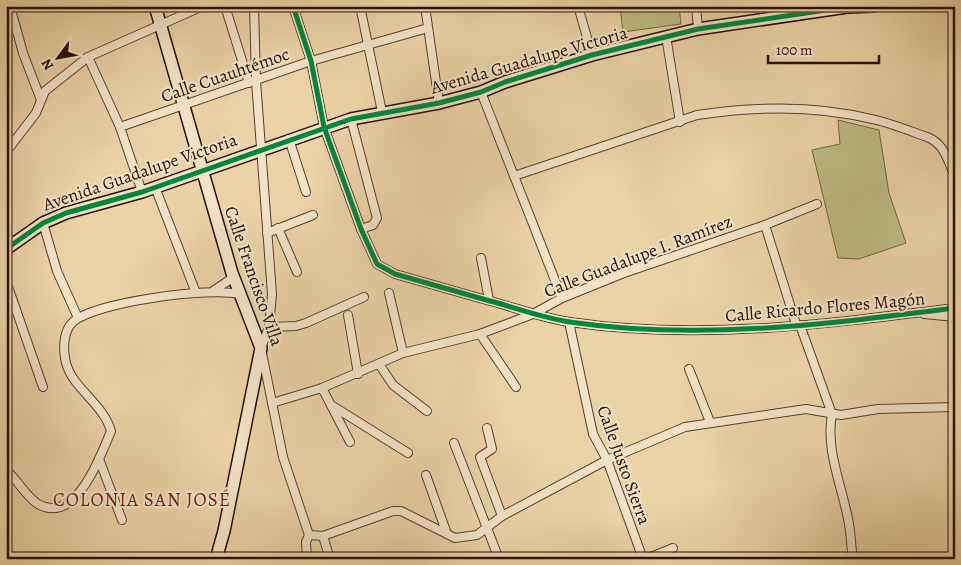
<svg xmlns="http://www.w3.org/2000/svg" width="961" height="565" font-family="Alegreya,serif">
<rect width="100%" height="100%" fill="#ecd2a7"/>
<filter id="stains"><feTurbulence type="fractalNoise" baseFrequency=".004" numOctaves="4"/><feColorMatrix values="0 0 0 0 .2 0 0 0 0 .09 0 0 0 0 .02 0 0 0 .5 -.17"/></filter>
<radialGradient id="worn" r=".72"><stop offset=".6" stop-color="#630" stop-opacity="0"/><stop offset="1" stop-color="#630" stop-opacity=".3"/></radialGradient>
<!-- green -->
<g fill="#bcbb84" stroke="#736544">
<path d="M620,6h59l2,18 -58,8z"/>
<path d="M838,120l41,10 10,63 17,50 -47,16 -21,-1 -26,-108 28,-6z"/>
</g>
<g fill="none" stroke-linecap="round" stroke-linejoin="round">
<defs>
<g id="street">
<path d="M10,6l13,47 18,47"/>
<path d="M225,6l24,77"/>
<path d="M254,6l2,75 16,213 -3,33 -8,21 22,109 26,78 -3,7 1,17"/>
<path d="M293,6l18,55 13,66 37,102 16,35 18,10c31,9 63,18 95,27 27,7 52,17 80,21 128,19 258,2 385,-14"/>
<path d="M360,6l22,106"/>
<path d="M425,6l14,97"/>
<path d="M578,6l14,49"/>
<path d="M696,6l2,23"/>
<path d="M666,36l14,86"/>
<path d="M88,57l32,70 22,65"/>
<path d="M481,92l81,206"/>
<path d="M351,119l26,99 -4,7 -12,4"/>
<path d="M120,127l191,-66 117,-33"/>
<path d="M289,139l17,53"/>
<path d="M6,152l30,-39 9,-22 43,-34 115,-51"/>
<path d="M514,176l183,-61c59,-9 121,-10 179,5 17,4 34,11 51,17 18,7 20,23 28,39"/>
<path d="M155,187l41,106"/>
<path d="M43,223l14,48 21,47"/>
<path d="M765,225l31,99"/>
<path d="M278,228l19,44"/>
<path d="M267,233l46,-18"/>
<path d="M481,258l8,42"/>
<path d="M6,281l37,106"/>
<path d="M213,291l18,-12 1,-6"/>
<path d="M389,293l14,60"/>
<path d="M924,314l31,3"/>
<path d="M348,315l10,59"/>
<path d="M569,322l24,112 14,26 36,99"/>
<path d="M800,325l32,89c-7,37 11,74 17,110 2,11 2,23 4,35"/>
<path d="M269,327l27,-1 10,-3 58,-26"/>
<path d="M480,334l36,53"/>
<path d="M379,364l14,21 34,26"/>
<path d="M689,369l21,53"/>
<path d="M322,388l28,54"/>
<path d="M272,403l50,-15 81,-35 77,-19 53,-20 29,-16 62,-25 141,-48 52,-21"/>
<path d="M331,405l77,48"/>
<path d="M487,428l5,21 -12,8 22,59"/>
<path d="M454,443l45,116"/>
<path d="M99,459l23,61"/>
<path d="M6,470c12,10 20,27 32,34 38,22 63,-49 73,-73 -8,-29 -42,-44 -46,-73 -2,-12 -1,-28 8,-36 22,-20 137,-35 166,-28"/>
<path d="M426,475l21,59"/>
<path d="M309,535l14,1 70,-25h8l54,27 22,-3 25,-19 105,-56 78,-33 121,-18 35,6 37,-6 77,-2"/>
<path d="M323,536l7,23"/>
<path d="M646,559l27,-11"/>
</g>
<g id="secondary">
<path d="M155,6l77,267 29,75 -37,183 -8,28"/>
<path d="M6,249l37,-26 23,-10 76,-21 209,-73 88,-16 42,-11 24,-10 87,-27 106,-26 149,-22 27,-1"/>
</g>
</defs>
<!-- street casing -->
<use href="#street" stroke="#5a402c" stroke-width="10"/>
<!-- secondary casing -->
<use href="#secondary" stroke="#2a0f03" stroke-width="14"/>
<!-- street -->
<use href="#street" stroke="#f3e2c6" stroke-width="8"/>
<!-- secondary -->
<use href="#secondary" stroke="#f3e2c6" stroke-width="11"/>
<defs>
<g id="cycleway">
<path d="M293,6l18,55 13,66 37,102 16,35 18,10c31,9 63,18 95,27 27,7 52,17 80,21 128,19 258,2 385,-14"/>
<path d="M6,249l37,-26 23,-10 76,-21 209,-73 88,-16 42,-11 24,-10 87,-27 106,-26 149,-22 27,-1"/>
</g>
</defs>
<!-- cycleway casing -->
<use href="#cycleway" stroke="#f3e2c6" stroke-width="8"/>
<!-- cycleway -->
<use href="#cycleway" stroke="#00873e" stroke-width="5"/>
</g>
<g text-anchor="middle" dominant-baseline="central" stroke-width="4" stroke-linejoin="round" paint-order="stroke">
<!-- street labels -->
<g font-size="18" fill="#2a0f03" stroke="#f3e2c6">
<text transform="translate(529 60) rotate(-16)">Avenida Guadalupe Victoria</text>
<text transform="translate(225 75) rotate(-19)">Calle Cuauhtémoc</text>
<text transform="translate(140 172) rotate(-19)">Avenida Guadalupe Victoria</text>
<text transform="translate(638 256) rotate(-21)">Calle Guadalupe I. Ramírez</text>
<text transform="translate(254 276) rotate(71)">Calle Francisco Villa</text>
<text transform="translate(825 307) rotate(-5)">Calle Ricardo Flores Magón</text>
<text transform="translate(624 465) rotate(70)">Calle Justo Sierra</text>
</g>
<!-- neighbourhood labels -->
<g font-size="19" letter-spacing="1" fill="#7a1f14" stroke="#f3e2c6">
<text x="142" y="500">COLONIA SAN JOSÉ</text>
</g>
</g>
<!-- margin -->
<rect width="961" height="565" fill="none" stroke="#ecd2a7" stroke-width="25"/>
<rect x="8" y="8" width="946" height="550" fill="none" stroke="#2a0f03" stroke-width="2.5"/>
<rect x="12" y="12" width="936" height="540" fill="none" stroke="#2a0f03"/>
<!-- north arrow -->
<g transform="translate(58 58) rotate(238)" stroke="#f3e2c6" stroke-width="4" paint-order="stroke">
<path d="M0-4L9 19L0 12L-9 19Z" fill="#2a0f03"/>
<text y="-8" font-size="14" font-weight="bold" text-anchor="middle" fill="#2a0f03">N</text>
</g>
<!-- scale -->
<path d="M768 55v8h111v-8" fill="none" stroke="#2a0f03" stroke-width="2.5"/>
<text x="776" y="55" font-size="15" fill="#2a0f03" stroke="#f3e2c6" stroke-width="4" paint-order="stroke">100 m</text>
<rect width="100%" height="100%" filter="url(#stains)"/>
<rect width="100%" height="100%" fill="url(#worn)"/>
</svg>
